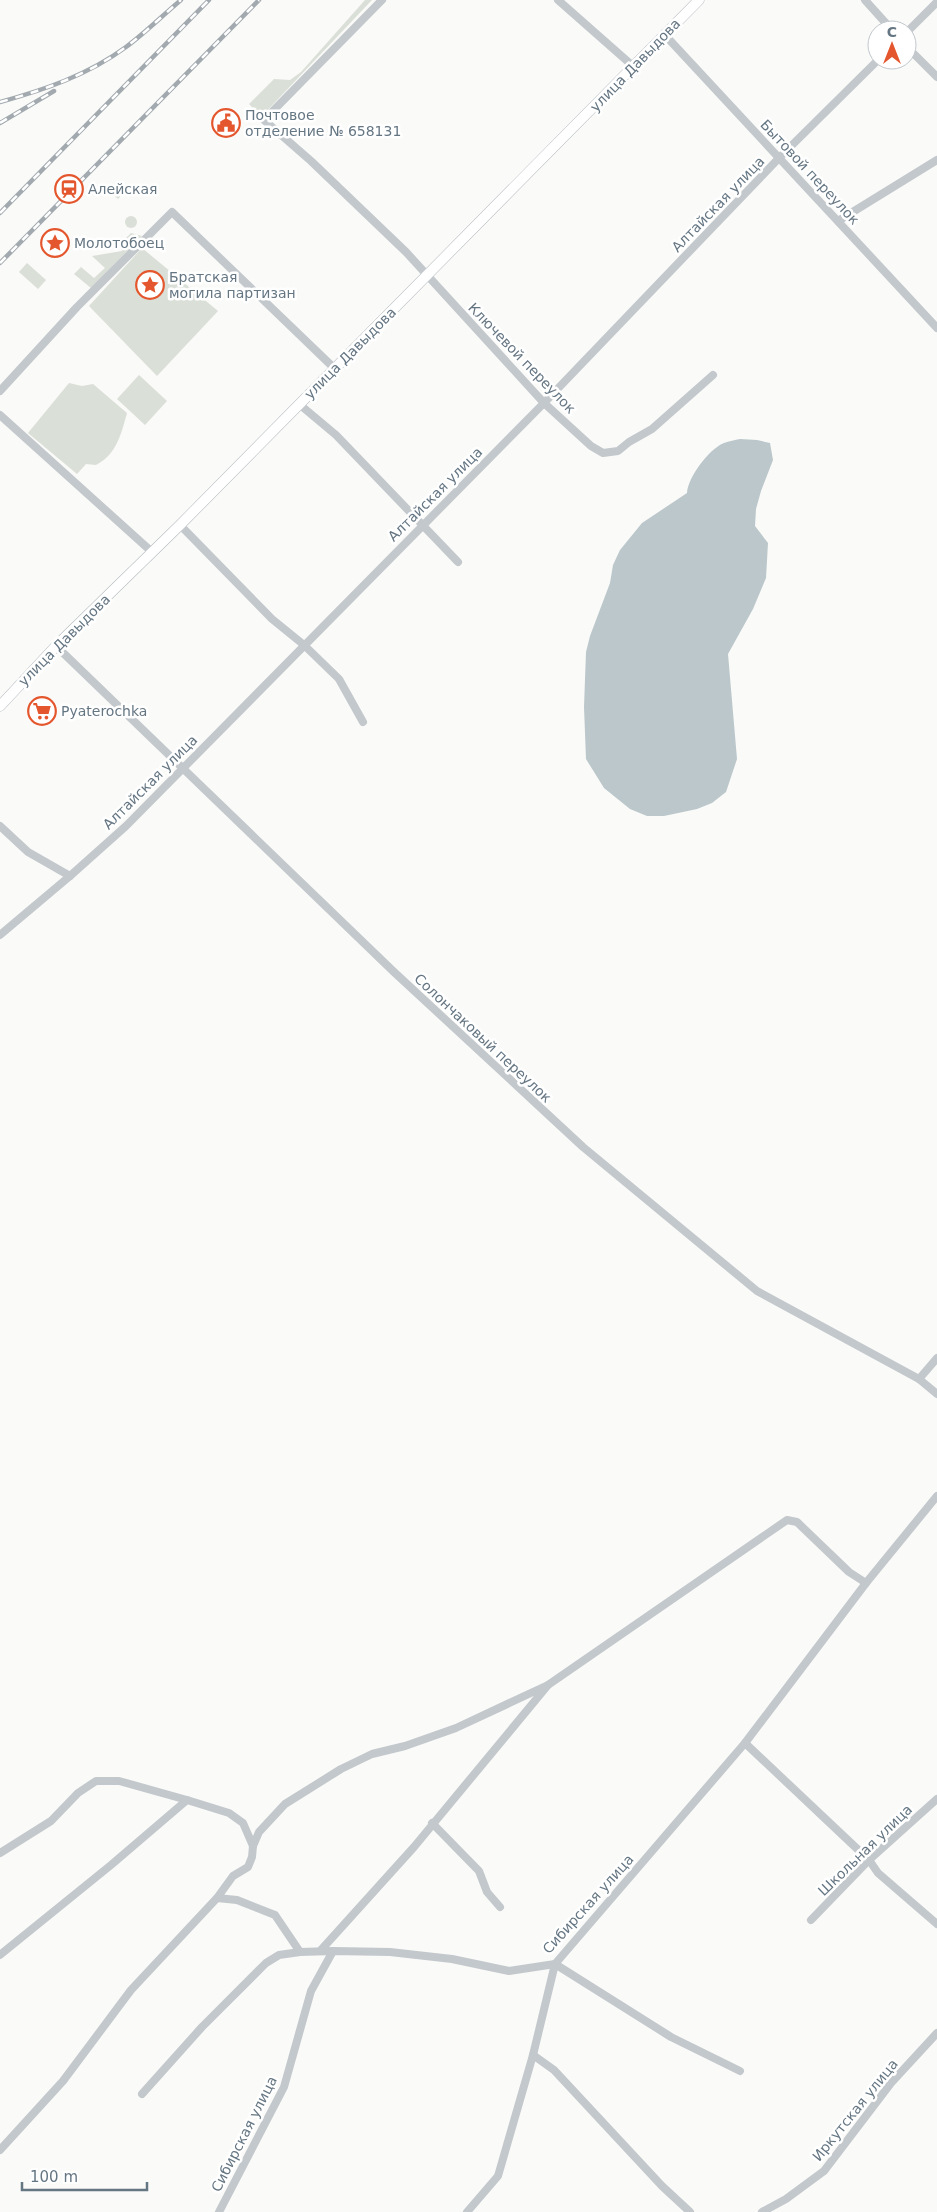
<svg xmlns="http://www.w3.org/2000/svg" width="937" height="2212" font-family="'DejaVu Sans',sans-serif">
<rect width="100%" height="100%" fill="#fafaf8"/>
<!-- green -->
<g fill="#dadfd7">
<path d="M365,0h7l-111,117 -12,-13 25,-25 16,1 11,-8z"/>
<path d="M111,187h7l6,5 -6,7 -10,-9z"/>
<circle cx="131" cy="222" r="6"/>
<path d="M131,233l11,3 -51,52 -17,-14 7,-7 13,11 11,-10 -13,-12 30,-5 -1,-8z"/>
<path d="M55,238l8,7 -11,13 -8,-7z"/>
<path d="M142,248l76,63 -61,65 -68,-70z"/>
<path d="M27,263l19,17 -8,9 -19,-17z"/>
<path d="M139,375l28,26 -22,24 -28,-26z"/>
<path d="M69,383l13,3 11,-2 34,29c-6,21 -10,41 -31,52l-10,-1 -9,10 -49,-41z"/>
</g>
<!-- water -->
<path fill="#bbc7cb" d="M740,439l17,1 13,3 3,17 -12,31 -5,18 -1,17 13,17 -2,35 -13,31 -25,45 9,105 -11,33 -14,11 -15,6 -33,7h-17l-17,-7 -26,-21 -18,-29 -2,-52 2,-55 4,-16 20,-53 3,-18 7,-15 22,-27 45,-30c1,-16 22,-44 37,-50 5,-2 11,-3 16,-4z"/>
<g fill="none" stroke-linecap="round" stroke-linejoin="round">
<defs>
<path id="secondary" d="M0,706l56,-60 124,-121 519,-525"/>
</defs>
<!-- secondary casing -->
<use href="#secondary" stroke="#b3babf" stroke-width="11"/>
<!-- street -->
<g stroke="#c3c8cc" stroke-width="8">
<path d="M382,0l-118,120 47,41 95,91 138,151 47,43 12,7 15,-2 11,-9 23,-13 61,-54"/>
<path d="M558,0l76,67"/>
<path d="M865,0l27,30"/>
<path d="M907,32l30,-30"/>
<path d="M664,34l273,294"/>
<path d="M907,47l30,30"/>
<path d="M838,221l99,-61"/>
<path d="M0,391l77,-84 95,-95 162,156"/>
<path d="M299,404l37,31 122,127"/>
<path d="M0,415l152,137"/>
<path d="M180,525l92,94 32,26 35,34 24,43"/>
<path d="M56,646l338,326 189,175 174,144 162,88 18,15"/>
<path d="M0,826l28,26 42,24"/>
<path d="M0,935l70,-59 56,-50 418,-423 236,-246 98,-97"/>
<path d="M919,1379l18,-21"/>
<path d="M548,1685l239,-165 10,2 52,50 17,11"/>
<path d="M745,1743l124,117 9,13 59,51"/>
<path d="M187,1800l42,13 14,10 10,23 -1,11 -4,10 -15,9 -16,22 20,2 38,15 25,37 33,-1"/>
<path d="M432,1823l47,48 8,21 13,15"/>
<path d="M253,1846l6,-14 26,-28 56,-35 31,-15 33,-8 51,-18 92,-43 -134,162 -93,103"/>
<path d="M0,1853l51,-32 27,-28 18,-12h23l68,19 -76,65 -111,90"/>
<path d="M811,1920l58,-60 68,-61"/>
<path d="M533,2055l21,15 108,116 28,26"/>
<path d="M142,2094l60,-67 64,-64 13,-8 21,-3"/>
<path d="M0,2150l63,-69 68,-91 86,-92"/>
<path d="M219,2212l65,-125 27,-96 22,-40 57,1 62,7 57,12 46,-7 190,-221 121,-160 71,-87"/>
<path d="M467,2212l31,-36 35,-121 22,-91 116,73 69,34"/>
<path d="M762,2212l24,-13 38,-28 67,-88 46,-50"/>
</g>
<!-- secondary -->
<use href="#secondary" stroke="#fff" stroke-width="10"/>
<defs>
<g id="rail">
<path d="M0,102c44,-12 88,-27 126,-55 19,-14 37,-32 55,-47"/>
<path d="M0,123l54,-32"/>
<path d="M0,213l209,-213"/>
<path d="M0,263l259,-263"/>
</g>
</defs>
<!-- rail casing -->
<use href="#rail" stroke="#a2aab0" stroke-width="4.5"/>
<!-- rail -->
<use href="#rail" stroke="#fff" stroke-width="2.5" stroke-dasharray="8" stroke-linecap="butt"/>
</g>
<!-- icons -->
<defs>
<symbol id="civic-ring" viewBox="-11 -11 22 22"><circle r="9.5" fill="#fff" stroke="#e4572e" stroke-width="1.5"/><path d="M-.6-6.5H3V-4.5H.6V-3L4-1V1h2V6H-6V1h2V-1L-.6-3ZM-1.2 2.5V6h2.4V2.5Z" fill="#e4572e"/></symbol>
<symbol id="station-ring" viewBox="-11 -11 22 22"><circle r="9.5" fill="#fff" stroke="#e4572e" stroke-width="1.5"/><path d="M-3-6H3Q5-6 5-4V2Q5 4 3 4L4.5 6H3L1.5 4h-3L-3 6H-4.5L-3 4Q-5 4-5 2V-4Q-5-6-3-6ZM-3.5-4v3h7v-3ZM-3.5 1v1.5H-2V1ZM2 1v1.5H3.5V1Z" fill="#e4572e"/></symbol>
<symbol id="sight-ring" viewBox="-11 -11 22 22"><circle r="9.5" fill="#fff" stroke="#e4572e" stroke-width="1.5"/><path d="M0-6L1.8-2.2L6-1.7L2.9 1.2L3.7 5.4L0 3.3L-3.7 5.4L-2.9 1.2L-6-1.7L-1.8-2.2Z" fill="#e4572e"/></symbol>
<symbol id="supermarket-ring" viewBox="-11 -11 22 22"><circle r="9.5" fill="#fff" stroke="#e4572e" stroke-width="1.5"/><path d="M-6-5.5h2.5l.6 2H6L4.5 2H-2.5L-4.4-4H-6ZM-1.5 3.2a1.3 1.3 0 1 0 .1 0ZM3 3.2a1.3 1.3 0 1 0 .1 0Z" fill="#e4572e"/></symbol>
</defs>
<g fill-rule="evenodd">
<use href="#civic-ring" x="210" y="107" width="32" height="32"/>
<use href="#station-ring" x="53" y="173" width="32" height="32"/>
<use href="#sight-ring" x="39" y="227" width="32" height="32"/>
<use href="#sight-ring" x="134" y="269" width="32" height="32"/>
<use href="#supermarket-ring" x="26" y="695" width="32" height="32"/>
</g>
<g text-anchor="middle" dominant-baseline="central" stroke-width="5" stroke-linejoin="round" paint-order="stroke">
<!-- street labels -->
<g font-size="14" fill="#657683" stroke="#fff">
<text transform="translate(635 65) rotate(-46)">улица Давыдова</text>
<text transform="translate(810 172) rotate(47)">Бытовой переулок</text>
<text transform="translate(718 204) rotate(-46)">Алтайская улица</text>
<text transform="translate(350 353) rotate(-45)">улица Давыдова</text>
<text transform="translate(522 358) rotate(46)">Ключевой переулок</text>
<text transform="translate(435 494) rotate(-45)">Алтайская улица</text>
<text transform="translate(64 640) rotate(-45)">улица Давыдова</text>
<text transform="translate(150 782) rotate(-45)">Алтайская улица</text>
<text transform="translate(483 1038) rotate(43)">Солончаковый переулок</text>
<text transform="translate(865 1850) rotate(-44)">Школьная улица</text>
<text transform="translate(588 1904) rotate(-48)">Сибирская улица</text>
<text transform="translate(855 2110) rotate(-51)">Иркутская улица</text>
<text transform="translate(244 2134) rotate(-63)">Сибирская улица</text>
</g>
<!-- poi labels -->
<g font-size="14" fill="#657683" stroke="#fff" text-anchor="start">
<text x="245" y="115">Почтовое<tspan x="245" dy="16">отделение № 658131</tspan></text>
<text x="88" y="189">Алейская</text>
<text x="74" y="243">Молотобоец</text>
<text x="169" y="277">Братская<tspan x="169" dy="16">могила партизан</tspan></text>
<text x="61" y="711">Pyaterochka</text>
</g>
</g>
<!-- north arrow -->
<g transform="translate(892 45)"><circle r="24" fill="#ffffff" stroke="#c1c8cd"/>
<path d="M0-4L9 19L0 12L-9 19Z" fill="#e4572e"/>
<text y="-8" font-size="14" font-weight="bold" text-anchor="middle" fill="#657683">С</text>
</g>
<!-- scale -->
<path d="M22 2182v8h125v-8" fill="none" stroke="#657683" stroke-width="2.5"/>
<text x="30" y="2182" font-size="15" fill="#657683" stroke="#ffffff" stroke-width="4" paint-order="stroke">100 m</text>
</svg>
